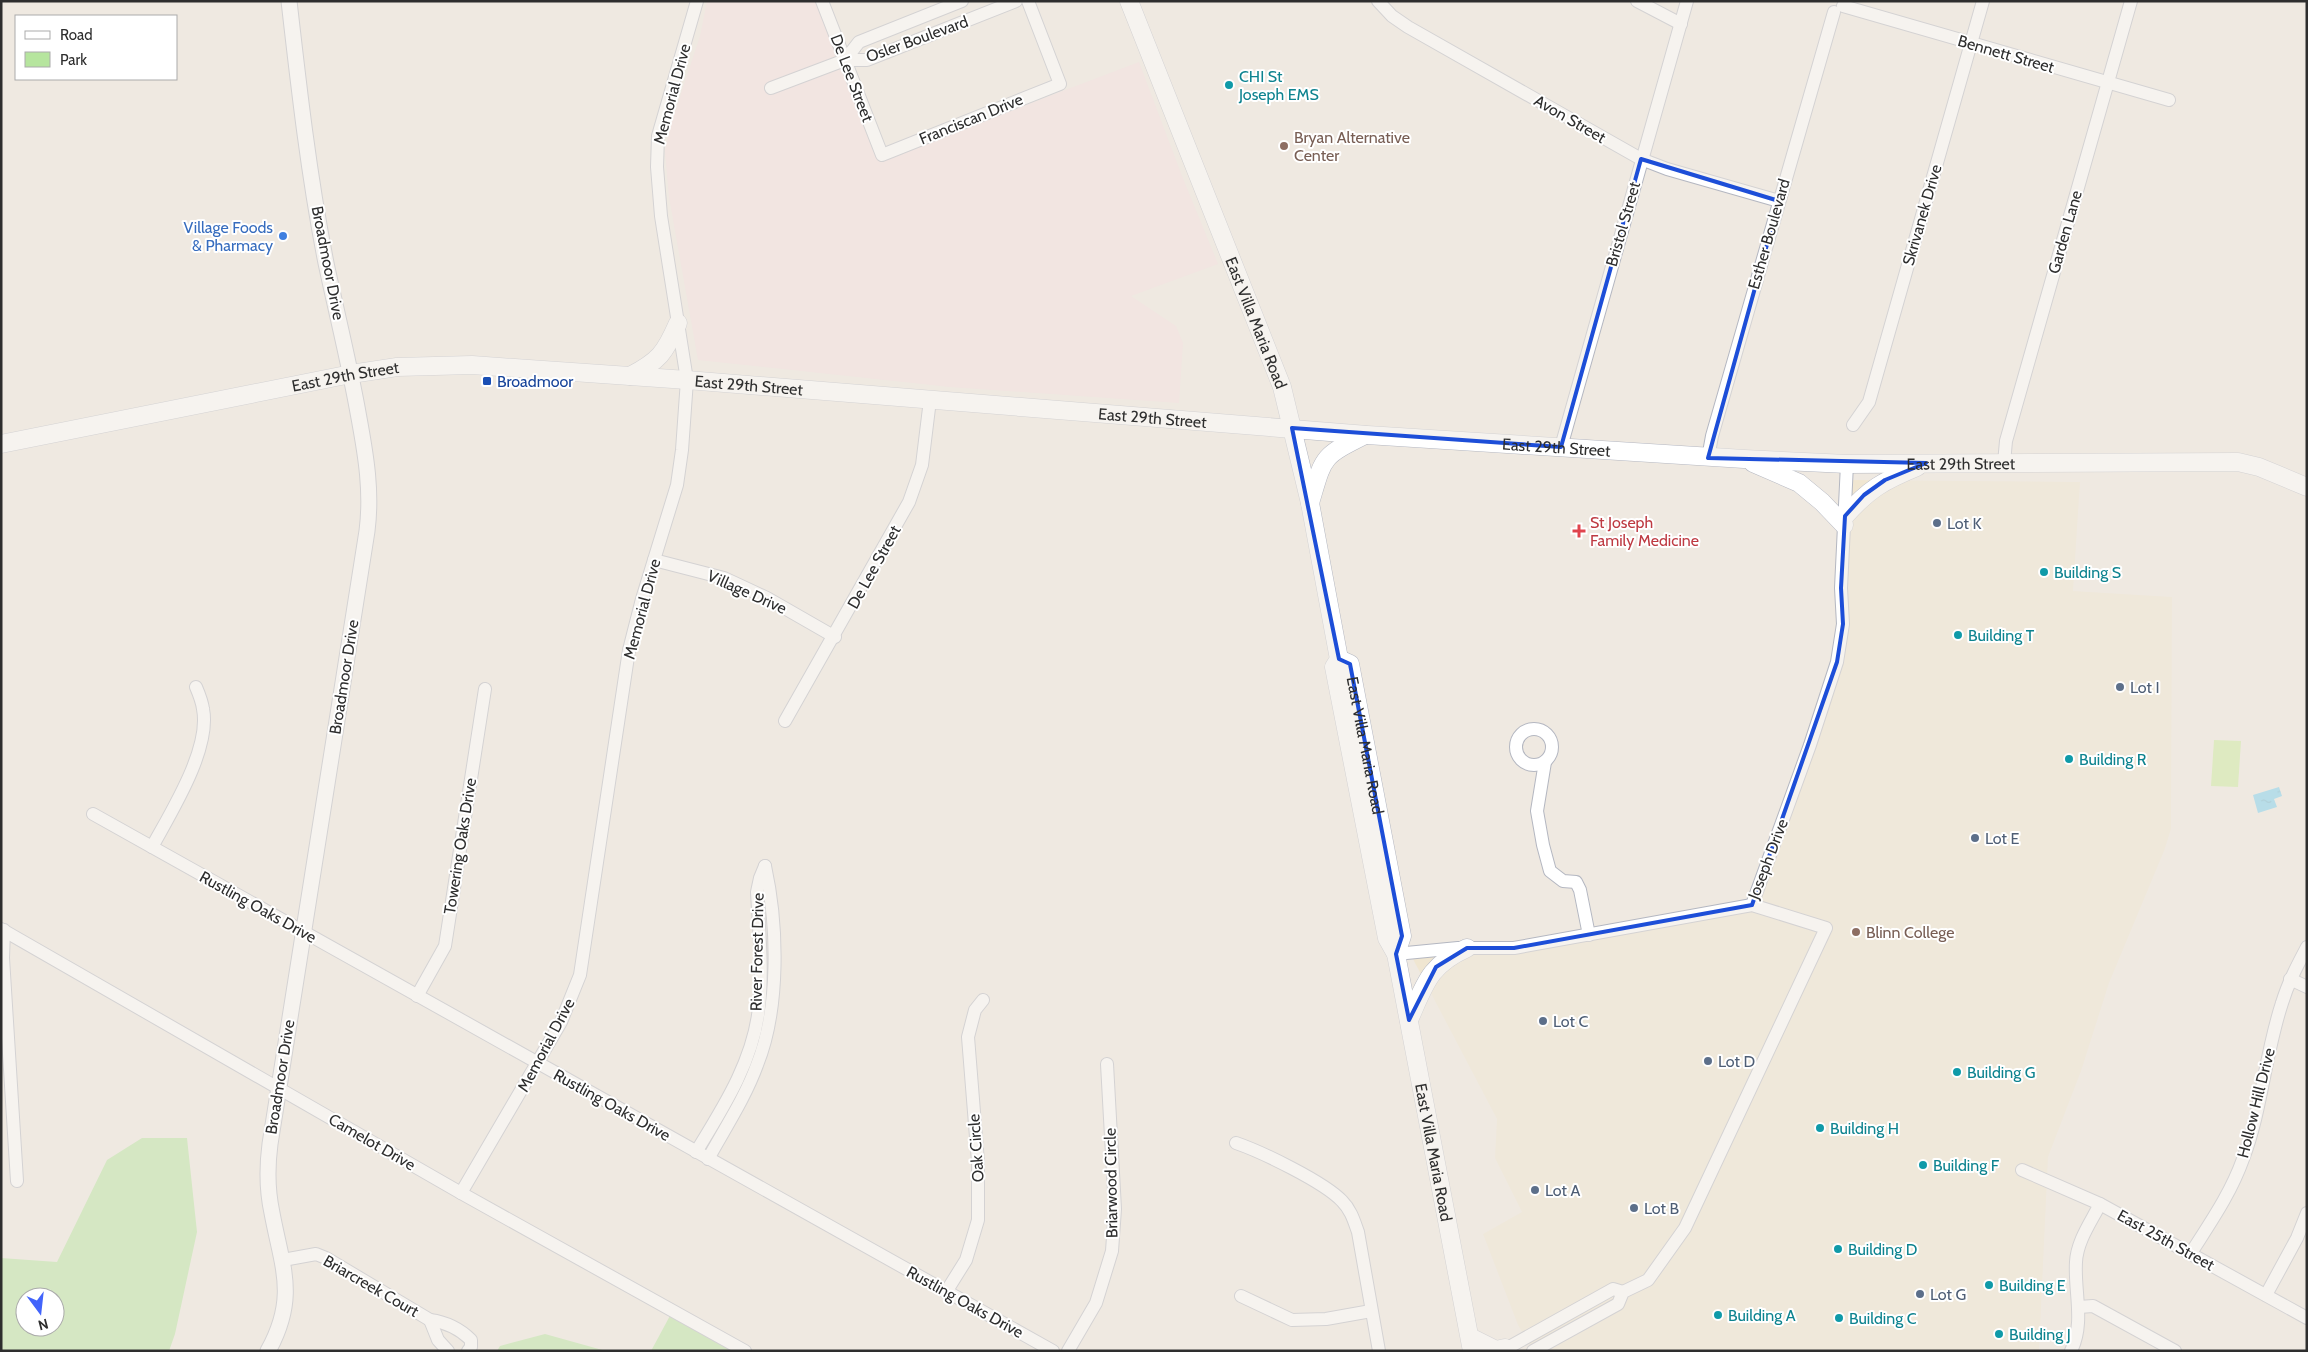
<svg xmlns="http://www.w3.org/2000/svg" width="2308" height="1352" font-family="Cabin,sans-serif">
<defs>
<pattern id="water-ripples" width="26" height="14" patternUnits="userSpaceOnUse" patternTransform="scale(1.25)"><rect width="26" height="14" fill="#75cff0"/><path d="M2 4q2-2 4 0t4 0M15 11q2-2 4 0t4 0" fill="none" stroke="#66b2ce"/></pattern>
</defs>
<rect width="100%" height="100%" fill="#efe9e1"/>
<!-- education -->
<path fill="#f0e6d1" d="M1845,480l235,2 -7,109 99,6 -1,232 -7,22 -55,132 -28,88 -33,86 -9,194h-506l-15,-26 -35,-91 39,-22 -27,-54 2,-39 -84,-160 339,-54 85,-243z"/>
<!-- medical -->
<path fill="#f5dfe0" d="M707,1h108l64,160 260,-99 43,114 36,88 -87,32 45,30 7,17 -4,60 -229,-16 -252,-27 -29,-163 -4,-46 6,-27 29,-88z"/>
<!-- green -->
<g fill="#b6e59e" fill-rule="evenodd">
<path d="M142,1138h45l10,94 -22,102 -6,17h-168v-93l56,4 50,-102zM25,1297h30v30h-30z"/>
<path d="M672,1312l70,39h-91z"/>
<path d="M545,1334l61,17h-109l3,-5z"/>
</g>
<!-- pitch -->
<path fill="#c9ec9a" d="M2214,740l27,1 -3,46 -27,-1z"/>
<!-- water -->
<path fill="url(#water-ripples)" d="M2279,787l3,9 -8,3 3,8 -19,6 -5,-18z"/>
<g fill="none" stroke-linecap="round" stroke-linejoin="round">
<defs>
<g id="minor">
<path d="M822,1l60,154 178,-71 -32,-83"/>
<path d="M1378,1l14,15 16,11 233,132 26,10 112,32"/>
<path d="M1637,1l44,23"/>
<path d="M1843,6l326,94"/>
<path d="M845,60l14,-18 103,-41"/>
<path d="M771,88l74,-28h22l149,-59"/>
<path d="M1853,425l16,-23 114,-401"/>
<path d="M1561,447l126,-446"/>
<path d="M1708,458l4,-22 122,-424"/>
<path d="M2004,463l2,-22 125,-440"/>
<path d="M654,560l70,18 43,20 68,39"/>
<path d="M785,721l124,-219 13,-37 8,-65"/>
<circle cx="1534" cy="747" r="18"/>
<path d="M1545,762l-8,49 6,34 7,26 13,10 13,1 4,8 9,45"/>
<path d="M93,814l960,537"/>
<path d="M152,847c19,-35 59,-98 51,-138 -1,-8 -4,-15 -7,-22"/>
<path d="M1752,905l58,-160 27,-83 6,-38 -2,-36 6,-124"/>
<path d="M1,929l460,264 284,158"/>
<path d="M4,930l-1,28 14,223"/>
<path d="M1396,954l62,-6h56l238,-43 74,23 -141,300 -37,52 -25,12 -5,12 -85,47"/>
<path d="M2290,979l17,8"/>
<path d="M417,996l28,-50 40,-257"/>
<path d="M1236,1143c26,9 88,39 106,58 9,9 12,20 16,31l21,119"/>
<path d="M696,1152c27,-44 58,-92 63,-145 4,-38 0,-77 -2,-115l3,-14 5,-12"/>
<path d="M708,1159c17,-31 37,-61 49,-94 23,-57 21,-140 8,-199"/>
<path d="M2022,1170l78,34 207,114"/>
<path d="M461,1193l100,-171 19,-47 49,-325 13,-51 35,-114 5,-35 5,-70 -26,-164 -4,-49 1,-31 39,-135"/>
<path d="M2191,1253c19,-30 40,-60 52,-94 19,-50 22,-105 39,-156 6,-20 15,-37 25,-56"/>
<path d="M283,1260l33,-6 10,4 104,62c15,2 30,9 41,20v7l-3,4"/>
<path d="M946,1292l20,-32 12,-40v-58l-10,-125 7,-27 8,-10"/>
<path d="M2266,1295l31,-57 10,-25"/>
<path d="M1241,1296l51,24 34,-1 45,-8"/>
<path d="M2079,1307l14,-1 82,45"/>
<path d="M430,1320l8,20 10,11"/>
<path d="M1068,1351l28,-48 16,-52 3,-42 -8,-145"/>
<path d="M1502,1351l111,-62 10,3"/>
<path d="M2071,1351c14,-28 3,-60 5,-89 1,-21 15,-40 24,-58"/>
</g>
<path id="tertiary" d="M268,1351c30,-54 14,-84 4,-138 -5,-23 -5,-46 -2,-69l97,-613c5,-39 -1,-75 -8,-113 -9,-52 -22,-103 -33,-155 -17,-86 -27,-174 -37,-262"/>
<g id="secondary">
<path id="s1" d="M1129,1l153,386 28,116 29,156 -5,8 53,271 9,16 76,397"/>
<path d="M630,376c29,-15 35,-23 48,-53"/>
<path id="s2" d="M1,444l350,-70 46,-7 75,-2 215,15 680,55 377,24 103,5 391,-2 21,5 48,20"/>
<path d="M1753,463l46,20 23,19 22,23"/>
<path d="M1310,503c14,-47 11,-46 55,-68"/>
<path d="M1845,516c24,-27 38,-35 72,-49"/>
<path id="s3" d="M1339,659l11,5 52,272 -6,18"/>
<path d="M1409,1020c16,-36 20,-55 58,-72"/>
<path d="M1470,1337l26,13 9,-2"/>
</g>
</defs>
<!-- minor casing -->
<use href="#minor" stroke="#b4b7c1" stroke-width="14"/>
<!-- tertiary casing -->
<use href="#tertiary" stroke="#b4b7c1" stroke-width="17"/>
<!-- secondary casing -->
<use href="#secondary" stroke="#b4b7c1" stroke-width="19"/>
<!-- minor -->
<use href="#minor" stroke="#fff" stroke-width="12"/>
<!-- tertiary -->
<use href="#tertiary" stroke="#fff" stroke-width="15"/>
<!-- secondary -->
<use href="#secondary" stroke="#fff" stroke-width="18"/>
</g>
<!-- marked area -->
<path d="M0 0H2308V1352H0ZM1641,159l138,42 -71,257 218,5 -41,17 -21,15 -19,21 -4,72 2,36 -6,38 -85,243 -238,43h-47l-31,19 -27,53 -13,-66 6,-18 -52,-272 -11,-5 -47,-231 269,19z" fill="#efe9e1" fill-opacity=".55" fill-rule="evenodd"/>
<path fill="none" stroke="#1d4ed8" stroke-width="4" stroke-linejoin="round" d="M1641,159l138,42 -71,257 218,5 -41,17 -21,15 -19,21 -4,72 2,36 -6,38 -85,243 -238,43h-47l-31,19 -27,53 -13,-66 6,-18 -52,-272 -11,-5 -47,-231 269,19z"/>
<!-- markers -->
<g fill="#0f9aa8" stroke="#fff" stroke-width="2">
<circle cx="1229" cy="85" r="5"/>
<circle cx="2044" cy="572" r="5"/>
<circle cx="1958" cy="635" r="5"/>
<circle cx="2069" cy="759" r="5"/>
<circle cx="1957" cy="1072" r="5"/>
<circle cx="1820" cy="1128" r="5"/>
<circle cx="1923" cy="1165" r="5"/>
<circle cx="1838" cy="1249" r="5"/>
<circle cx="1989" cy="1285" r="5"/>
<circle cx="1718" cy="1315" r="5"/>
<circle cx="1839" cy="1318" r="5"/>
<circle cx="1999" cy="1334" r="5"/>
</g>
<g fill="#8d6e63" stroke="#fff" stroke-width="2">
<circle cx="1284" cy="146" r="5"/>
<circle cx="1856" cy="932" r="5"/>
</g>
<circle fill="#3f7fe0" stroke="#fff" stroke-width="2" cx="283" cy="236" r="5"/>
<rect fill="#1a4fb4" stroke="#fff" stroke-width="2" x="482" y="376" width="10" height="10" rx="2.5"/>
<g fill="#5c6f8a" stroke="#fff" stroke-width="2">
<circle cx="1937" cy="523" r="5"/>
<circle cx="2120" cy="687" r="5"/>
<circle cx="1975" cy="838" r="5"/>
<circle cx="1543" cy="1021" r="5"/>
<circle cx="1708" cy="1061" r="5"/>
<circle cx="1535" cy="1190" r="5"/>
<circle cx="1634" cy="1208" r="5"/>
<circle cx="1920" cy="1294" r="5"/>
</g>
<path fill="#e0444e" stroke="#fff" stroke-width="2" d="M1576.5 523.5h5v5h5v5h-5v5h-5v-5h-5v-5h5z"/>
<g text-anchor="middle" dominant-baseline="central" stroke-width="4" stroke-linejoin="round" paint-order="stroke">
<!-- street labels -->
<g font-size="16" fill="#2e2e2e" stroke="#fff">
<text transform="translate(917 39) rotate(-20)">Osler Boulevard</text>
<text transform="translate(2006 54) rotate(16)">Bennett Street</text>
<text transform="translate(852 78) rotate(69)">De Lee Street</text>
<text transform="translate(672 94) rotate(-75)">Memorial Drive</text>
<text transform="translate(971 119) rotate(-22)">Franciscan Drive</text>
<text transform="translate(1570 119) rotate(30)">Avon Street</text>
<text transform="translate(1922 215) rotate(-74)">Skrivanek Drive</text>
<text transform="translate(1623 224) rotate(-74)">Bristol Street</text>
<text transform="translate(2065 232) rotate(-74)">Garden Lane</text>
<text transform="translate(1769 234) rotate(-74)">Esther Boulevard</text>
<text transform="translate(328 263) rotate(79)">Broadmoor Drive</text>
<text stroke="none"><textPath href="#s1" startOffset="346">East Villa Maria Road</textPath></text>
<text stroke="none"><textPath href="#s2" startOffset="351">East 29th Street</textPath></text>
<text stroke="none"><textPath href="#s2" startOffset="756">East 29th Street</textPath></text>
<text stroke="none"><textPath href="#s2" startOffset="1161">East 29th Street</textPath></text>
<text stroke="none"><textPath href="#s2" startOffset="1566">East 29th Street</textPath></text>
<text stroke="none"><textPath href="#s2" startOffset="1971">East 29th Street</textPath></text>
<text transform="translate(874 567) rotate(-61)">De Lee Street</text>
<text transform="translate(747 592) rotate(24)">Village Drive</text>
<text transform="translate(642 609) rotate(-75)">Memorial Drive</text>
<text transform="translate(344 677) rotate(-81)">Broadmoor Drive</text>
<text stroke="none"><textPath href="#s3" startOffset="95">East Villa Maria Road</textPath></text>
<text transform="translate(460 846) rotate(-81)">Towering Oaks Drive</text>
<text transform="translate(1768 859) rotate(-69)">Joseph Drive</text>
<text transform="translate(258 907) rotate(29)">Rustling Oaks Drive</text>
<text transform="translate(757 952) rotate(-89)">River Forest Drive</text>
<text transform="translate(546 1045) rotate(-62)">Memorial Drive</text>
<text transform="translate(280 1077) rotate(-81)">Broadmoor Drive</text>
<text transform="translate(2256 1103) rotate(-76)">Hollow Hill Drive</text>
<text transform="translate(612 1105) rotate(29)">Rustling Oaks Drive</text>
<text transform="translate(372 1142) rotate(30)">Camelot Drive</text>
<text transform="translate(976 1148) rotate(-94)">Oak Circle</text>
<text stroke="none"><textPath href="#s1" startOffset="1199">East Villa Maria Road</textPath></text>
<text transform="translate(1111 1183) rotate(-91)">Briarwood Circle</text>
<text transform="translate(2166 1240) rotate(29)">East 25th Street</text>
<text transform="translate(371 1286) rotate(30)">Briarcreek Court</text>
<text transform="translate(965 1302) rotate(29)">Rustling Oaks Drive</text>
</g>
<!-- culture labels -->
<g font-size="16" fill="#0d838f" stroke="#fff" text-anchor="start">
<text x="1239" y="76">CHI St<tspan x="1239" dy="18">Joseph EMS</tspan></text>
<text x="2054" y="572">Building S</text>
<text x="1968" y="635">Building T</text>
<text x="2079" y="759">Building R</text>
<text x="1967" y="1072">Building G</text>
<text x="1830" y="1128">Building H</text>
<text x="1933" y="1165">Building F</text>
<text x="1848" y="1249">Building D</text>
<text x="1999" y="1285">Building E</text>
<text x="1728" y="1315">Building A</text>
<text x="1849" y="1318">Building C</text>
<text x="2009" y="1334">Building J</text>
</g>
<!-- education labels -->
<g font-size="16" fill="#785e54" stroke="#fff" text-anchor="start">
<text x="1294" y="137">Bryan Alternative<tspan x="1294" dy="18">Center</tspan></text>
<text x="1866" y="932">Blinn College</text>
</g>
<!-- shop labels -->
<g font-size="16" fill="#366cbe" stroke="#fff" text-anchor="end">
<text x="273" y="227">Village Foods<tspan x="273" dy="18">&amp; Pharmacy</tspan></text>
</g>
<!-- transit labels -->
<g font-size="16" fill="#164399" stroke="#fff" text-anchor="start">
<text x="497" y="381">Broadmoor</text>
</g>
<!-- health labels -->
<g font-size="16" fill="#be3a42" stroke="#fff" text-anchor="start">
<text x="1590" y="522">St Joseph<tspan x="1590" dy="18">Family Medicine</tspan></text>
</g>
<!-- service labels -->
<g font-size="16" fill="#4e5e75" stroke="#fff" text-anchor="start">
<text x="1947" y="523">Lot K</text>
<text x="2130" y="687">Lot I</text>
<text x="1985" y="838">Lot E</text>
<text x="1553" y="1021">Lot C</text>
<text x="1718" y="1061">Lot D</text>
<text x="1545" y="1190">Lot A</text>
<text x="1644" y="1208">Lot B</text>
<text x="1930" y="1294">Lot G</text>
</g>
</g>
<!-- border -->
<rect width="2308" height="1352" fill="none" stroke="#2e2e2e" stroke-width="5"/>
<!-- legend -->
<rect x="15" y="15" width="162" height="65" fill="#ffffff" stroke="#ababab"/>
<rect x="25" y="31" width="25" height="8" fill="#ffffff" stroke="#ababab"/>
<text x="60" y="40" font-size="15" fill="#2e2e2e">Road</text>
<rect x="25" y="52" width="25" height="15" fill="#b6e59e" stroke="#ababab"/>
<text x="60" y="65" font-size="15" fill="#2e2e2e">Park</text>
<!-- north arrow -->
<g transform="translate(40 1312) rotate(165)"><circle r="24" fill="#ffffff" stroke="#ababab"/>
<path d="M0-4L9 19L0 12L-9 19Z" fill="#4264fb"/>
<text y="-8" font-size="14" font-weight="bold" text-anchor="middle" fill="#2e2e2e">N</text>
</g>
</svg>
